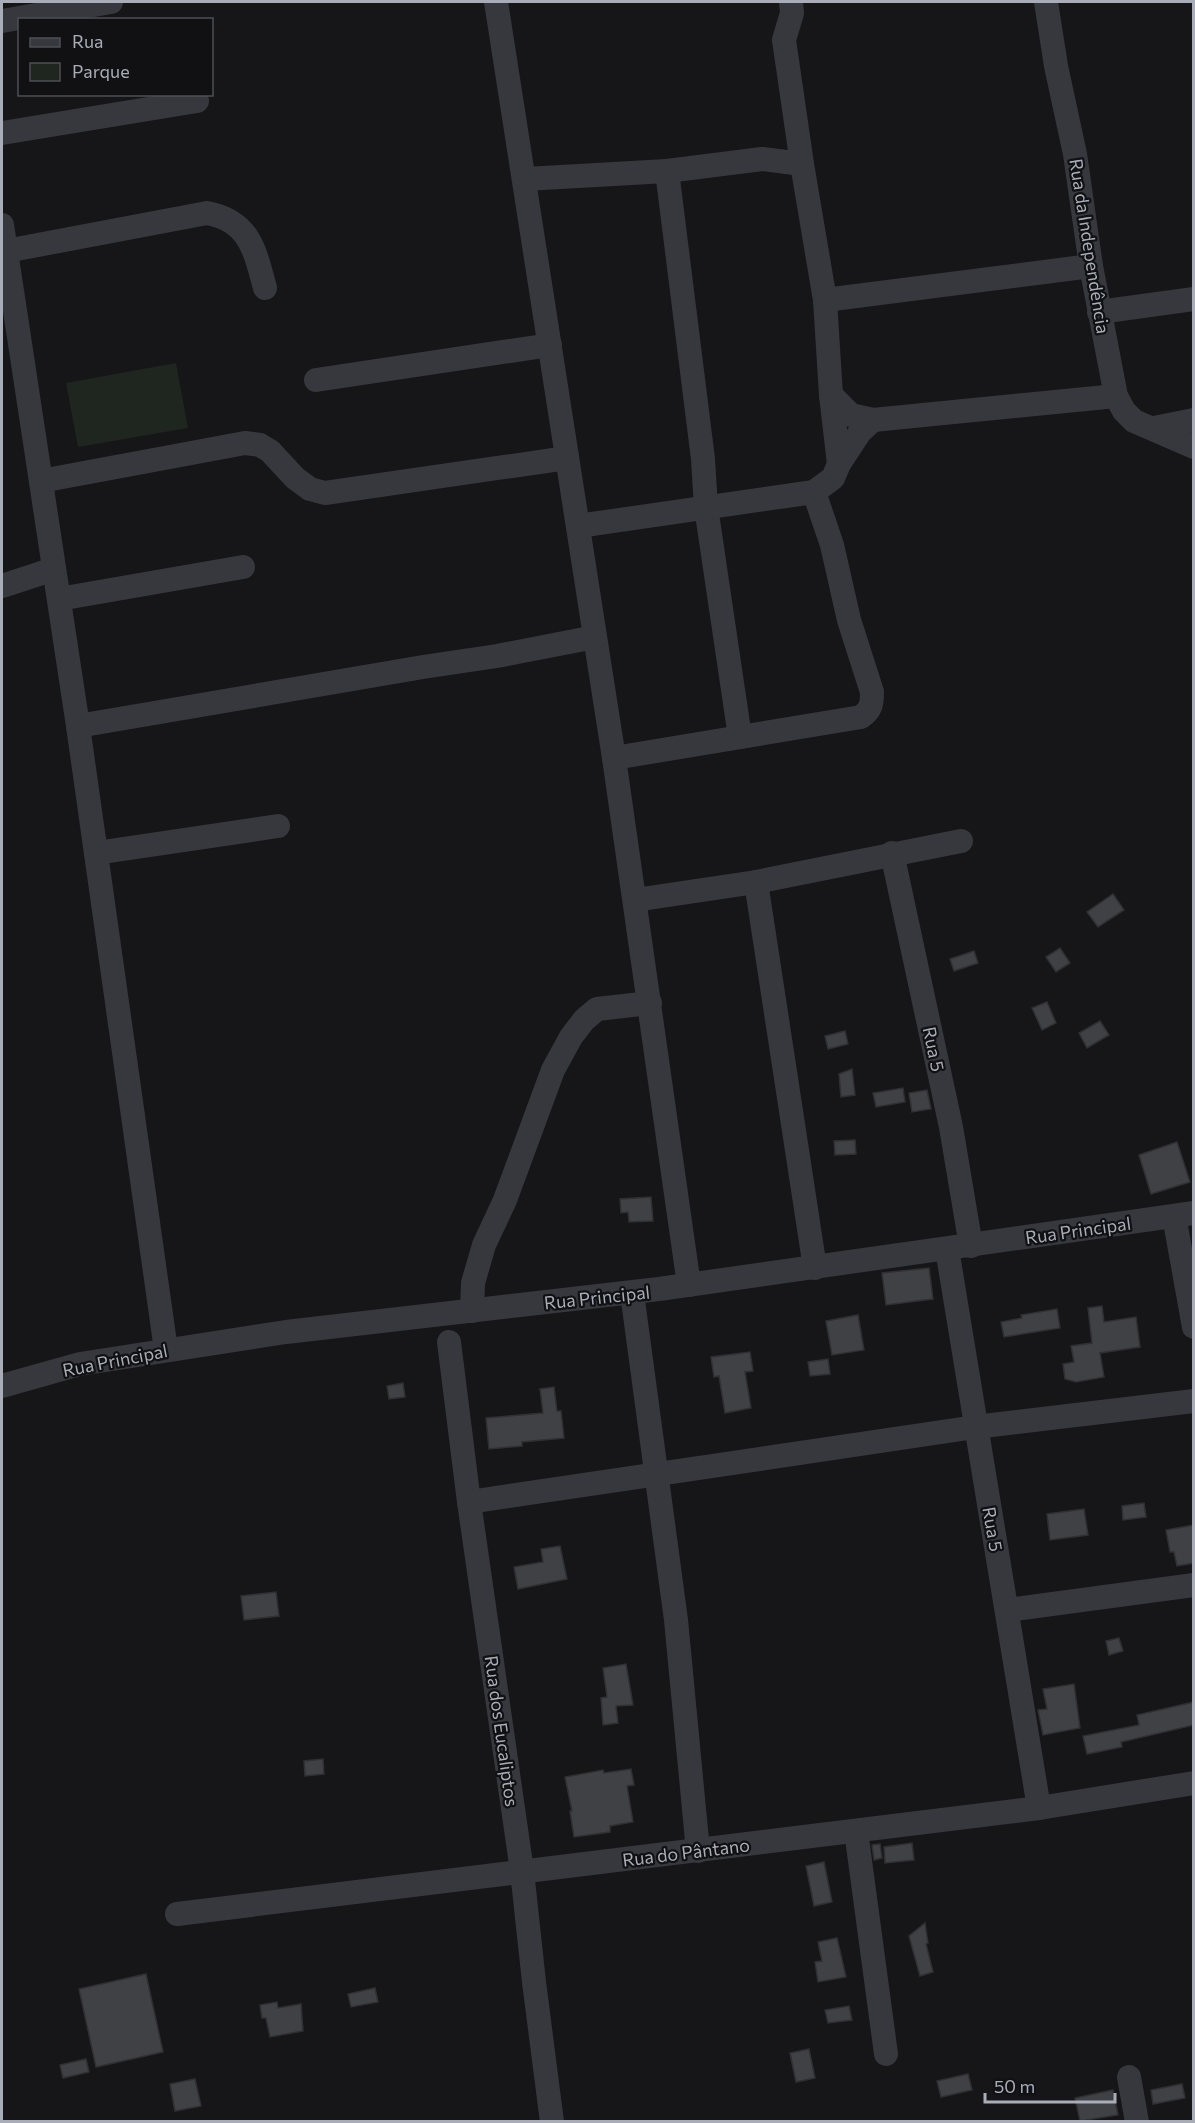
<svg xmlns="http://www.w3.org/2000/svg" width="1195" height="2123" font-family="Commissioner,sans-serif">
<rect width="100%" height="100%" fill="#161618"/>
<!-- green -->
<path fill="#1e261f" d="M176,363l12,65 -110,19 -12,-64z"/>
<!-- building -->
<g fill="#404145" stroke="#303034" stroke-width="1.5">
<path d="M1113,894l11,16 -26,17 -11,-15z"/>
<path d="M1060,948l10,15 -14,9 -10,-15z"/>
<path d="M974,951l4,12 -24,8 -4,-12z"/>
<path d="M1047,1002l9,21 -14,7 -10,-22z"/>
<path d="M1100,1021l9,14 -22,13 -8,-15z"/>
<path d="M845,1031l3,13 -20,5 -3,-13z"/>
<path d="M852,1069l3,26 -14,2 -2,-23z"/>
<path d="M903,1088l2,14 -29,5 -3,-14z"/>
<path d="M927,1090l4,19 -19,3 -3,-19z"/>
<path d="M855,1140l1,14 -21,1 -1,-14z"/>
<path d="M1177,1142l13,40 -39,12 -12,-39z"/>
<path d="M651,1197l2,24 -24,1 -1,-10 -7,1 -1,-14z"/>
<path d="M929,1268l4,31 -47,6 -4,-32z"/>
<path d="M1102,1306l2,16 32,-5 4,30 -40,6 4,24 -28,5 -11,-3 -2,-15 11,-2 -3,-16 21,-3 -4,-35z"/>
<path d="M1057,1309l3,19 -56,9 -3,-15 21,-4 -1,-3z"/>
<path d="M858,1315l6,35 -32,5 -6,-34z"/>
<path d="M750,1352l3,19 -8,1 6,36 -26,5 -6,-37 -5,1 -3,-20z"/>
<path d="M828,1359l2,15 -20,2 -2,-14z"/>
<path d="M403,1383l2,14 -16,2 -2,-13z"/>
<path d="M554,1387l3,24h4l3,27 -42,4v4l-33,3 -3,-31 57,-5 -3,-24z"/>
<path d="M1144,1503l2,14 -23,3 -1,-14z"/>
<path d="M1084,1509l4,26 -38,5 -3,-26z"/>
<path d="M1194,1525v38l-17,3 -3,-14h-4l-4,-22z"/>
<path d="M560,1546l7,33 -49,10 -4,-22 29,-5 -2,-13z"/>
<path d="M276,1592l3,24 -35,4 -3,-24z"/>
<path d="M1119,1638l4,13 -14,4 -3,-14z"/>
<path d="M626,1664l7,41 -17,1 2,17 -15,2 -2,-27 6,-1 -4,-29z"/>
<path d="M1074,1684l6,44 -37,7 -5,-25 9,-1 -4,-20z"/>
<path d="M1194,1702v23l-73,17 1,5 -35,7 -4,-18 56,-11 -2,-10z"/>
<path d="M323,1759l1,15 -19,2 -1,-15z"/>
<path d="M631,1769l3,16 -7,1 6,36 -23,4v6l-36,5 -4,-26h2l-7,-34 38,-7 1,3z"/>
<path d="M912,1843l2,17 -29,3 -1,-16z"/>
<path d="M880,1844l2,14 -8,2 -2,-15z"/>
<path d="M824,1862l8,40 -18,4 -8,-40z"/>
<path d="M925,1923l3,20 -2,1 7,28 -13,4 -11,-40z"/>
<path d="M837,1938l9,39 -28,5 -3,-20 7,-1 -4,-19z"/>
<path d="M146,1974l17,78 -67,15 -17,-78z"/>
<path d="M375,1988l3,14 -27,5 -3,-13z"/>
<path d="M277,2002l1,6 23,-4 2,27 -33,6 -4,-19h-4l-2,-13z"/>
<path d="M849,2006l3,14 -24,3 -3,-13z"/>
<path d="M809,2049l6,29 -19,4 -6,-29z"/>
<path d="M86,2059l3,13 -26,6 -3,-13z"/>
<path d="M968,2074l4,16 -31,7 -4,-16z"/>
<path d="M195,2079l6,27 -26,5 -5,-27z"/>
<path d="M1182,2084l3,14 -32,6 -2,-14z"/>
<path d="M1113,2090l5,25 -38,6 -5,-23z"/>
</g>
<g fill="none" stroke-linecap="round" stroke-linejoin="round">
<!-- minor -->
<g stroke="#37383d" stroke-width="24">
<path d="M496,2l118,756 75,527"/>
<path d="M791,2l1,11 -8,27 18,124 23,136 6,95 8,69"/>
<path d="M1046,2l10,64 19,88 16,112 25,130 8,15 10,10 60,26"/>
<path d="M2,21l109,-19"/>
<path d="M2,133l195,-32"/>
<path d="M667,171l36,288 3,48 34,230"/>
<path d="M525,179l142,-8 95,-12 40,5"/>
<path d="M2,225l76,501 88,624"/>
<path d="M6,251l201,-38c43,8 48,38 58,75"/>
<path d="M825,300l266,-34"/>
<path d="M1099,312l95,-13"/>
<path d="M316,380l234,-35"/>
<path d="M831,395l20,20 22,5 243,-24"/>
<path d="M1154,428l40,-8"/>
<path d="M41,481l204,-38 15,2 10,6 25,27 15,11 15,4 242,-35"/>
<path d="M578,526l236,-34 19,-14 6,-14 21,-32 13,-12"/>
<path d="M2,586l52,-17"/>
<path d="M59,599l184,-32"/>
<path d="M78,726l345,-59 74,-11 98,-19"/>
<path d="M614,758l247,-41c10,-7 11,-13 11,-25l-23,-72 -17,-75 -18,-53"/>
<path d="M96,853l182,-27"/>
<path d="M892,853l59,274 20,119"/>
<path d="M756,882l59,386"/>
<path d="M635,900l121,-18 205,-41"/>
<path d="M1174,1216l20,111"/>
<path d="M947,1249l92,559"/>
<path d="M632,1293l44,327 22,231"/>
<path d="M472,1311l1,-28 11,-38 21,-45 48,-130 18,-33 13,-17 13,-11 53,-6"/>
<path d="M449,1342l20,160 53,369 12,111 18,140"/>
<path d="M2,1386l78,-22 206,-32 373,-43 535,-76"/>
<path d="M469,1502l506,-75 219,-26"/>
<path d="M1007,1610l187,-25"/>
<path d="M856,1831l30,223"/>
<path d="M177,1914l862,-106 155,-25"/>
<path d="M1129,2077l8,45"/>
</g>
</g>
<g text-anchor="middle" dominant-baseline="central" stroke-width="4.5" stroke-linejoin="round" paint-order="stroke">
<!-- street labels -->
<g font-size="18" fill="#a8adb8" stroke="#111113">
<text transform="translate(1090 246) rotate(81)">Rua da Independência</text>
<text transform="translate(934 1049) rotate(78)">Rua 5</text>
<text transform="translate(1078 1230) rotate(-8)">Rua Principal</text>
<text transform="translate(597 1297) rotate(-6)">Rua Principal</text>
<text transform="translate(115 1360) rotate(-11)">Rua Principal</text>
<text transform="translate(993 1529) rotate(80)">Rua 5</text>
<text transform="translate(502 1731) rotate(82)">Rua dos Eucaliptos</text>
<text transform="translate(686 1852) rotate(-7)">Rua do Pântano</text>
</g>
</g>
<!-- border -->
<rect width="1195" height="2123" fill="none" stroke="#a8adb8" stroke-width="6"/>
<!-- legend -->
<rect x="18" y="18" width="195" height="78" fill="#111113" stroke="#4d4f55" stroke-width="1.5"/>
<rect x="30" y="38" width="30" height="9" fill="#37383d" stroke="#4d4f55" stroke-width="1.5"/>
<text x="72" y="48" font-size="18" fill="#a8adb8">Rua</text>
<rect x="30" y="63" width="30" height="18" fill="#1e261f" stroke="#4d4f55" stroke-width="1.5"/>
<text x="72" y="78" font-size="18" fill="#a8adb8">Parque</text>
<!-- scale -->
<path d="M985 2093v9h130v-9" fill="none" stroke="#a8adb8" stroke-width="3"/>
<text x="994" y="2093" font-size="18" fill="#a8adb8" stroke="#111113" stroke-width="4.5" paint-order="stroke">50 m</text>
</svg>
